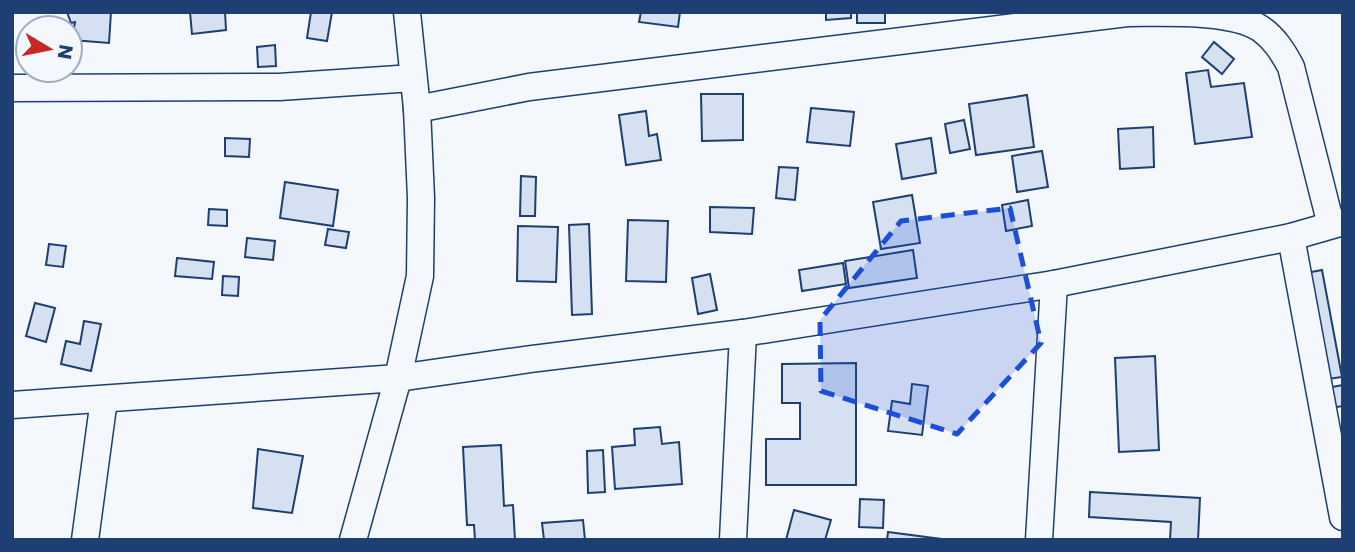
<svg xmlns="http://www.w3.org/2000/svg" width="1355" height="552" font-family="Poppins,sans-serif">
<rect width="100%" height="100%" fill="#f4f7fb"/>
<!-- building -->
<g fill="#d5e0f0" stroke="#1d3f73" stroke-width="2">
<path d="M67,12h44l-2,31 -37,-3 3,-18 -4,1z"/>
<path d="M190,12h35l1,18 -34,4z"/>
<path d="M311,12h21l-5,29 -20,-3z"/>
<path d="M641,12h39l-2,15 -39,-5z"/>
<path d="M826,12h25v6l-25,2z"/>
<rect x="857" y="12" width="28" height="11"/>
<path d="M1214,42l20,17 -12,15 -20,-17z"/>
<path d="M275,45l1,21 -18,1 -1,-20z"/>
<path d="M1208,70l3,17 33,-4 8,54 -57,7 -9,-71z"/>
<path d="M701,94h42v46l-41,1z"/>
<path d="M1027,95l7,52 -58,8 -7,-51z"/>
<path d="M811,108l43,4 -4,34 -43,-4z"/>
<path d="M646,111l3,25 8,-2 4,26 -35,5 -7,-50z"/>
<path d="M964,120l6,29 -20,4 -5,-29z"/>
<path d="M1153,127l1,40 -34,2 -2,-40z"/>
<path d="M225,138l25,1 -1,18 -24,-1z"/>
<path d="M931,138l5,35 -34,6 -6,-35z"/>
<path d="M1042,151l6,36 -31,5 -5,-36z"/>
<path d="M779,167l19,1 -3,32 -19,-2z"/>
<path d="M521,176l15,1 -1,39h-15z"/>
<path d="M285,182l53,8 -5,36 -53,-8z"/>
<path d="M912,195l8,48 -39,6 -8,-47z"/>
<path d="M1028,200l4,26 -26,5 -4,-26z"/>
<path d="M710,207l44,1 -2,26 -42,-2z"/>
<path d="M209,209l18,1v16l-19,-1z"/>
<path d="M628,220l40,1 -2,61 -40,-1z"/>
<path d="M589,224l3,90 -20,1 -3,-90z"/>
<path d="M518,226l40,1 -2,55 -39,-1z"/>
<path d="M328,229l21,3 -3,16 -21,-3z"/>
<path d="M247,238l28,3 -2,19 -28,-3z"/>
<path d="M49,244l17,2 -3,21 -17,-2z"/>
<path d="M913,250l4,28 -68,10 -4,-27z"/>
<path d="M177,258l37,4 -2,17 -37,-3z"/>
<path d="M843,263l3,21 -44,7 -3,-21z"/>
<path d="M1322,270l20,107 -21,3 -20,-106z"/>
<path d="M710,274l7,36 -19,4 -6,-36z"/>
<path d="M223,276l16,1 -1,19 -16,-1z"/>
<path d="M35,303l20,5 -9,34 -20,-6z"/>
<path d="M84,321l17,3 -10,47 -30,-7 5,-23 14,3z"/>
<path d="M1155,356l4,94 -40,2 -4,-94z"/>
<path d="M856,363v122h-90v-46h34v-36h-18v-39z"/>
<path d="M912,384l16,2 -6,49 -34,-4 4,-30 18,3z"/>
<path d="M1343,385v21l-13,2 -3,-20z"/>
<path d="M660,427l2,17 17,-2 3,42 -67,5 -3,-42 23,-2 -1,-16z"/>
<path d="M501,445l3,61 9,-1 2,35h-40l-1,-15h-7l-4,-78z"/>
<path d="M258,449l45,7 -11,57 -39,-5z"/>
<path d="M603,450l2,42 -17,1 -1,-42z"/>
<path d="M1090,492l110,6 -2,42h-28l1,-18 -82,-5z"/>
<path d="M860,499l24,1 -1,28 -24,-1z"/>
<path d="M794,510l37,10 -6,20h-39z"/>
<path d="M583,520l2,20h-41l-2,-17z"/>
<path d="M888,532l53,7v1h-54z"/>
</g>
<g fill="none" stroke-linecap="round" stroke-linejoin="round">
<defs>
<g id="minor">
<path d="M12,88l267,-1 134,-9"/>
<path d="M417,109l112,-22 598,-74c34,0 106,-4 134,16 14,10 22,23 30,38l40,158"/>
<path d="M1291,237l52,280"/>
<path d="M12,405l386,-27 133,-19 212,-26 311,-49 237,-47 52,-15"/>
<path d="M85,540l19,-141"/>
<path d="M353,540l45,-162 22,-102 1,-78 -4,-89 -10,-97"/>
<path d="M733,540l10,-207"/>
<path d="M1039,540l15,-256"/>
</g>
</defs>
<!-- minor casing -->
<use href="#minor" stroke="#1d3f73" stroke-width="29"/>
<!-- minor -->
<use href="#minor" stroke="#f4f7fb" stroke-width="26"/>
</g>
<!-- marked area -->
<path fill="#1d4ed8" fill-opacity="0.2" stroke="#1d4ed8" stroke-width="5" stroke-dasharray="14 9" stroke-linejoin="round" d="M1010,208l31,135 -84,91 -136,-43 -1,-71 81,-99z"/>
<!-- border -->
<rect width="1355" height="552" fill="none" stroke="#1d3f73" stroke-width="28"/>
<!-- north arrow -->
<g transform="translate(49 49) rotate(100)"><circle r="33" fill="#f4f7fb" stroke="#9eadc5" stroke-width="2"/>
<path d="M0-5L12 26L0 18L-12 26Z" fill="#c62828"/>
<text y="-10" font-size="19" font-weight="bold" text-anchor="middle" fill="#1d3f73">N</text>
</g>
</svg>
